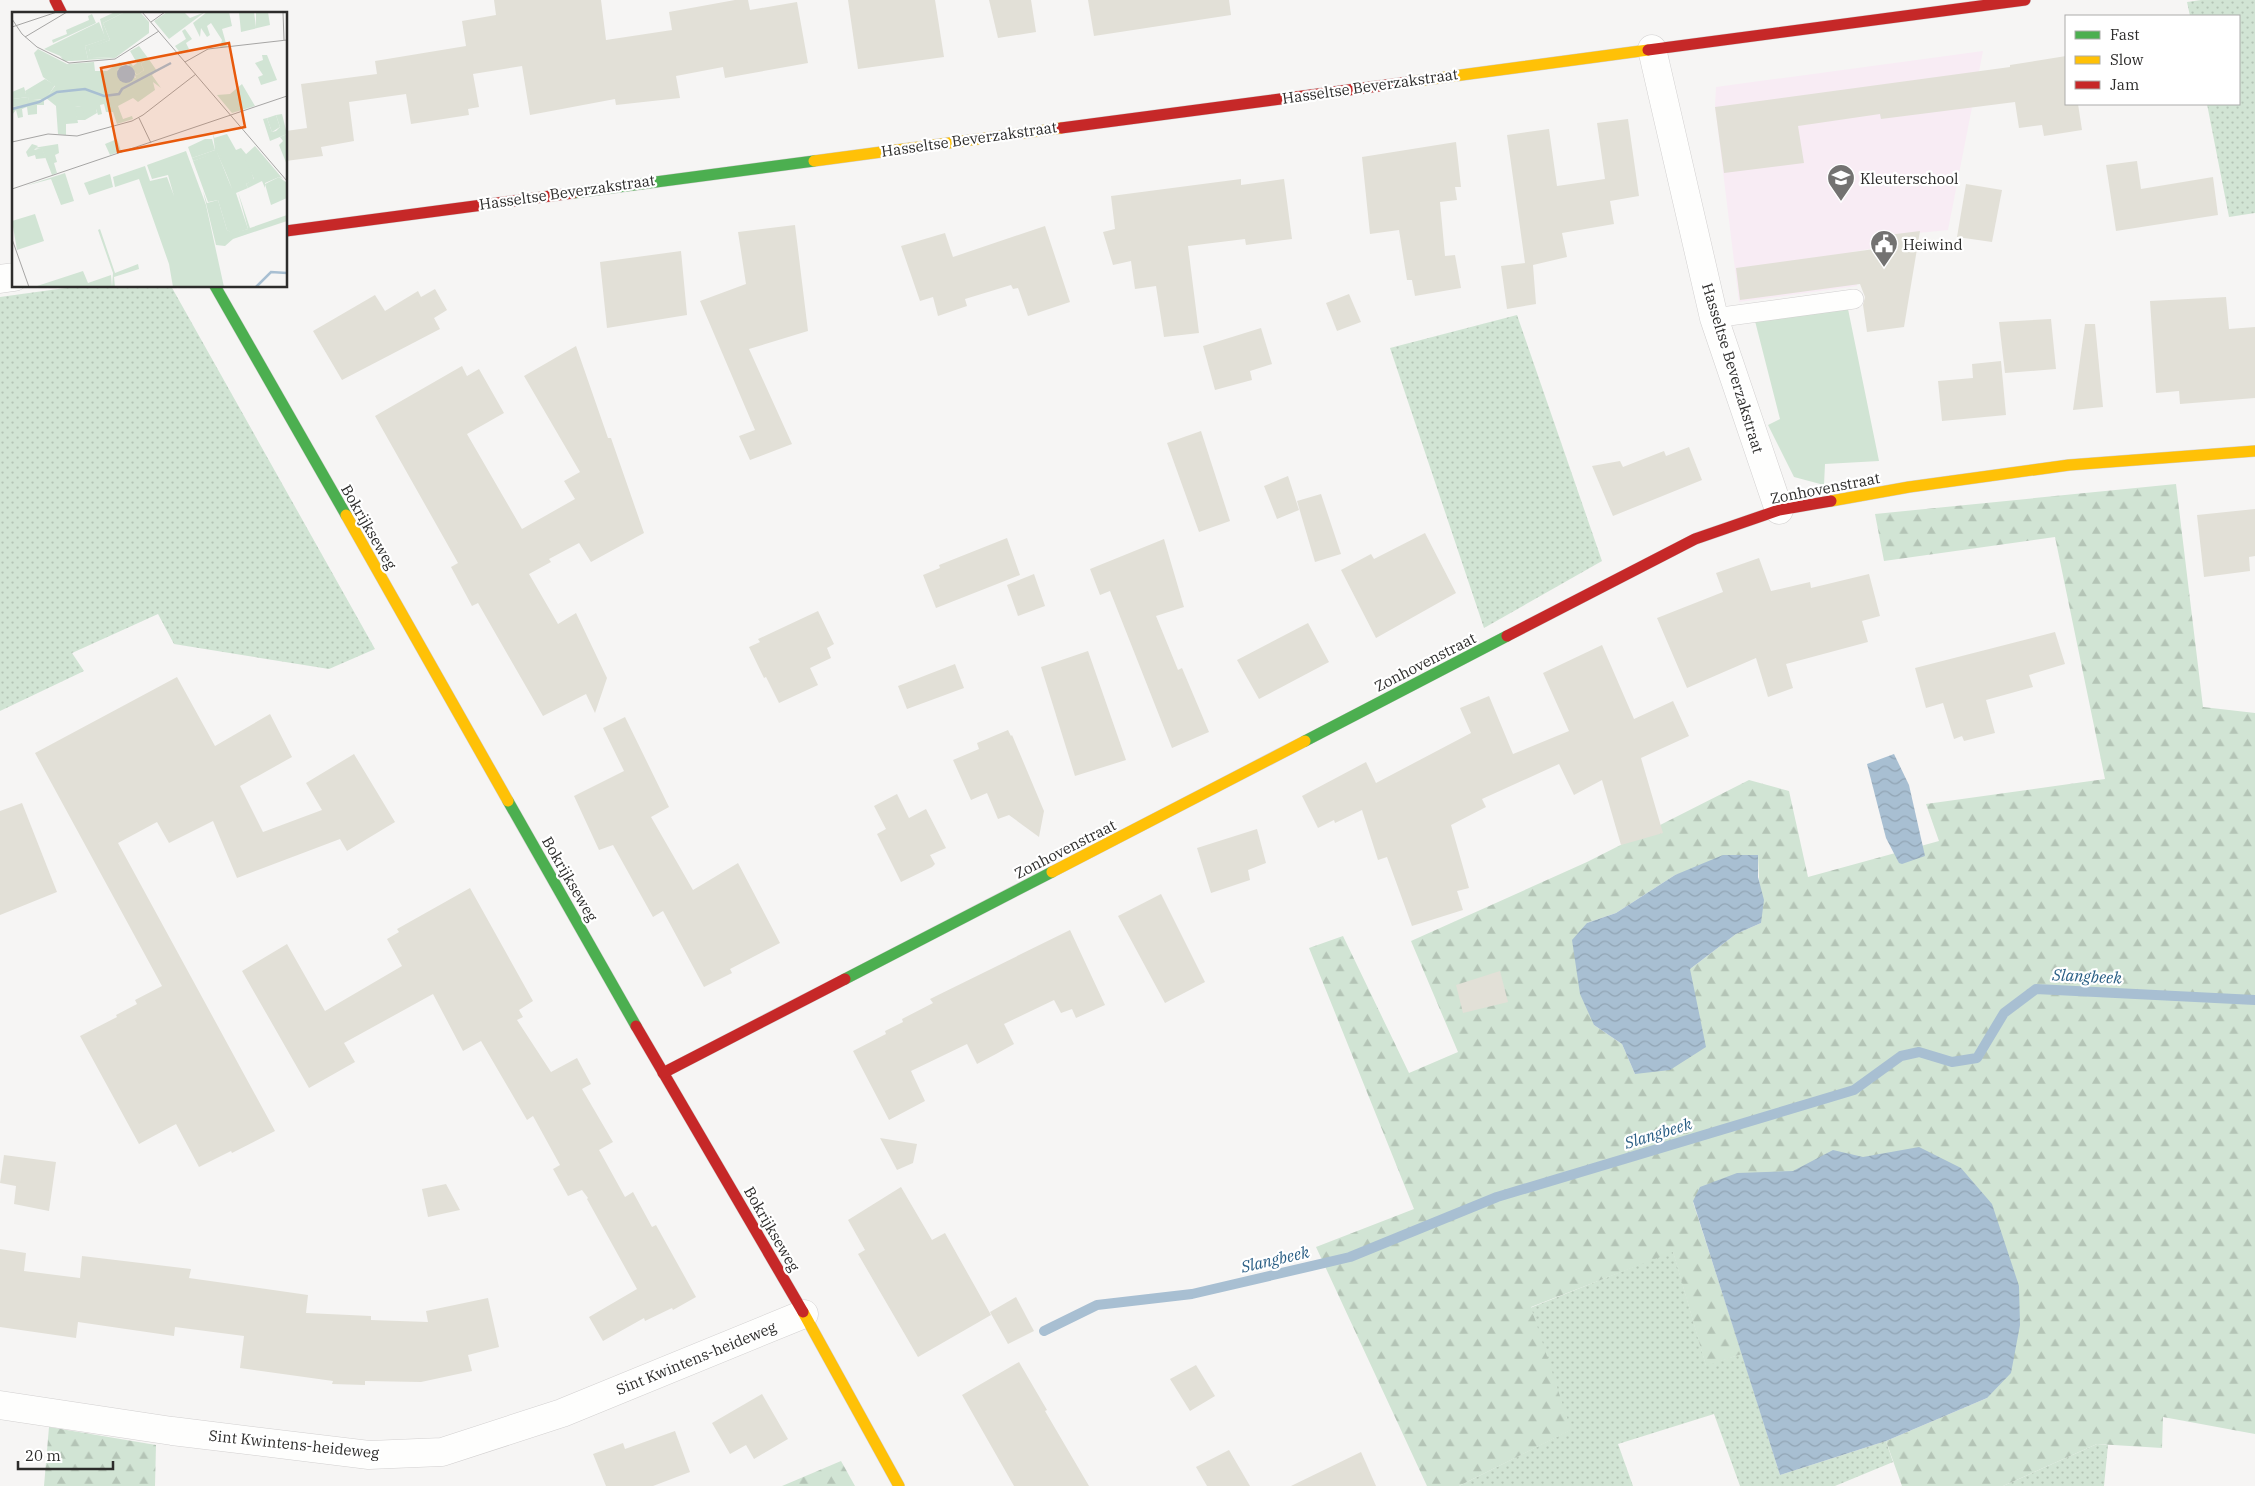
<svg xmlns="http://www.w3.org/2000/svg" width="2255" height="1486" font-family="'IBM Plex Serif',serif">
<defs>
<pattern id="grass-dots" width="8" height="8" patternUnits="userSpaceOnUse" patternTransform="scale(1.25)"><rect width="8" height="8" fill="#d1e4d4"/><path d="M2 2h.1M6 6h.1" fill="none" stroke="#b4c4b6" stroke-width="1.8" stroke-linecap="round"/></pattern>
<pattern id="forest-firs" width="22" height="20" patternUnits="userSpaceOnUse" patternTransform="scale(1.25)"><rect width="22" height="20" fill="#d1e4d4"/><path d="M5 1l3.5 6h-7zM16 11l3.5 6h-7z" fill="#b4c4b6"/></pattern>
<pattern id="water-waves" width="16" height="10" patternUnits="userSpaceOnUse" patternTransform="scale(1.25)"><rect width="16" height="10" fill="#a8bfd2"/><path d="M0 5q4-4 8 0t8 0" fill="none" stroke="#91a4b4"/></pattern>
</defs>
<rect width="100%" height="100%" fill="#f6f5f4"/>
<!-- education -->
<path fill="#f8ecf4" d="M1983,51l-35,179 -69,7 2,10 -29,5 5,34 -118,16 -24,-196 1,-19z"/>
<!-- grass -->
<g fill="url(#grass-dots)">
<path d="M2201,0h54v213l-26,4 -22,-113h32v-88h-49l-3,-14z"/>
<path d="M80,286h91l204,363 -46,20 -155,-25 -16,-30 -86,39 12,18 -84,40v-414z"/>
<path d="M1517,315l85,246 -118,67 -94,-280z"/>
<path d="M1673,1251l33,114 36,-11 38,121 106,-34 7,21 -58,24h-95l-26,-72 -96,30 15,42h-174l111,-56 -40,-122z"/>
<path d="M2097,1444l11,1 -4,41h-101z"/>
</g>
<!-- forest -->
<g fill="url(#forest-firs)" fill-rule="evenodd">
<path d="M2176,484l27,223 52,6v721l-92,-17 -1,31 -65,-4 -94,42h-101l-16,-45 101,-43 -294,-196 49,152 -36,12 -33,-114 -142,55 40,123 -112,56h-32l-111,-239 98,-38 -105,-261 34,-12 66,137 49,-21 -47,-111 176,-79 162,-82 40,11 19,86 131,-36 -13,-37 179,-25 -50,-242 -171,24 -9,-47zM1758,855l3,68 -25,11 -46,35 -55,105 -13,-30 -28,-19 -7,-102 29,-10 59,-38z"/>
<path d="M49,1427l107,18 -1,41h-111z"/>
<path d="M841,1461l14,25h-73z"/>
</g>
<!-- park -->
<path fill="#d1e4d4" d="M1848,309l31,152 -54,3 -1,21 -30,-8 -26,-52 12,-6 -25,-98z"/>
<!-- water -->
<g fill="url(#water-waves)">
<path d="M1894,754l15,31 16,71 -23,8 -3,-1 -13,-25 -19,-74z"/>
<path d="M1723,855h35v22l6,23 -3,23 -25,11 -46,35 16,78 -36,23 -35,4 -13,-30 -28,-19 -14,-31 -8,-54 15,-17 29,-10 59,-38z"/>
<path d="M1919,1147l42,21 31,36 27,82 1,39 -9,48 -24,25 -101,43 -106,34 -87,-274 7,-14 37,-14 56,-2 40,-21 30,7z"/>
</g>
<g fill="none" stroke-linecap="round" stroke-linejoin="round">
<!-- stream -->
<path stroke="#a8bfd2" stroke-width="10" d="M1044,1331l53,-26 95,-11 158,-37 147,-60 357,-107 47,-34 18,-4 33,10 25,-4 27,-45 32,-24 219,11"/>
</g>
<!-- building -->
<g fill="#e2e0d7">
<path d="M494,0h107l5,40 66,-10 -3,-18 66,-12h13l2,10 47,-8 11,61 -83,15 -2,-11 -47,9 4,22 -64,7 -1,-6 -85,16 -8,-49 -49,8 6,33 -11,2 1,6 -58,9 -5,-30 -57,8 5,39 -33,6 2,9 -37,5v-30l21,-3 -6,-44 76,-10 -2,-13 91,-15 -4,-25 34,-6z"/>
<path d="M848,0h87l9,57 -86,12z"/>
<path d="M989,0h42l5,32 -38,6z"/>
<path d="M1088,0h141l2,15 -137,21z"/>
<path d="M2066,56v48h12l4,26 -38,6 -2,-11 -23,3 -4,-26 -134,17 -1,-5 -82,12 6,37 -80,10 -9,-66 295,-40v-2z"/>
<path d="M1628,119l11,77 -29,5 4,23 -52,9 5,24 -34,8 3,39 -29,5 -6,-43 24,-3 -18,-128 42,-6 8,57 48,-7 -8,-56z"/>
<path d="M1456,142l5,45h-6l2,13 -17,2 5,54 10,-1 6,33 -46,8 -3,-16h-5l-8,-50 -29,4 -8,-77z"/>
<path d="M2137,161l4,28 72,-12 5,38 -102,16 -10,-66z"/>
<path d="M1241,179v6l43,-6 8,60 -46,6 -1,-6 -57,7 11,87 -35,4 -8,-51 -21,3 -4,-28 -18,4 -10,-33 12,-3 -4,-33z"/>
<path d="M1966,184l36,6 -10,52 -35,-5z"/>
<path d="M795,225l13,106 -59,18 43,95 -42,16 -11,-24 16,-6 -55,-129 46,-17 -8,-52z"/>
<path d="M1045,226l25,76 -42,14 -10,-28 -5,1 -2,-4 -46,14 2,7 -29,10 -5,-19 -13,4 -19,-55 44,-13 8,24z"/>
<path d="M1920,231l-16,96 -37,5 -4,-27 2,-8 -5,-13 -120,16 -4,-32 146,-20 -2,-12z"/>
<path d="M681,251l6,64 -80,13 -7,-66z"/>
<path d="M435,289l12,21 -13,8 6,11 -98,51 -29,-49 62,-36 10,16 33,-20 3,6z"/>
<path d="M1349,294l12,28 -24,9 -11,-28z"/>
<path d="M2226,297l3,32 26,-2v71l-75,6 -1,-13 -23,2 -6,-92z"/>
<path d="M2051,319l5,50 -51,4 -6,-51z"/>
<path d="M2085,324h10l8,83 -30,3z"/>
<path d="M1261,328l11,36 -22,7 2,9 -37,10 -12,-44z"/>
<path d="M576,346l32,92h3l33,95 -53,29 -12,-19 -30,16 2,3 -22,12 29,50 18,-11 31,65 -12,35 -9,-19 -43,22 -65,-113 -6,3 -21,-39 7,-4 -83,-147 87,-50 5,10 12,-7 25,44 -37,21 55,95 53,-30 -11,-18 16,-9 -56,-96z"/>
<path d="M2001,361l5,54 -64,6 -4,-40 35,-3 -1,-14z"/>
<path d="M1201,431l29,90 -31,11 -32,-89z"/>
<path d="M1689,447l13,33 -89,36 -21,-50 28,-5 3,6 41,-16 2,5z"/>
<path d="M1288,476l11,34 -22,9 -13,-33z"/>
<path d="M1321,494l20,60 -26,8 -18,-61z"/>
<path d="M2255,509v47l-6,1 1,14 -46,6 -7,-62z"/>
<path d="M1425,533l31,60 -80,45 -35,-68 30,-16 3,5z"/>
<path d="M1007,538l13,37 -84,33 -13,-33 17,-7 -1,-3z"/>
<path d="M1164,539l20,68 -28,9 22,54 4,-2 27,64 -37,16 -62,-157 -10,4 -10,-26z"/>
<path d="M1759,558l12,33 39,-9 1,6 58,-14 11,42 -18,5 6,21 -82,22 7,24 -25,9 -12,-39 -69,30 -30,-70 66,-26 -7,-19z"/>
<path d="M1034,574l11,32 -27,10 -11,-31z"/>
<path d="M818,611l16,33 -7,4 4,10 -21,10 8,17 -39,18 -13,-26 -2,1 -15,-31 11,-5 -2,-3z"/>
<path d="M1308,623l21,39 -70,37 -22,-39z"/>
<path d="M2055,632l10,32 -36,11 4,12 -47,13 9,33 -31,8 -2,-5 -8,3 -11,-36 -17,5 -11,-40z"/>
<path d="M1602,645l32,74 39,-18 16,35 -48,22 22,75 -42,12 -19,-65 -28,15 -15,-31 -77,35 4,8 -35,18 18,63 -12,3 6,19 -51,16 -25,-69 -9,3 -16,-50 -27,13 -1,-3 -16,8 -16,-32 64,-34 10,21 95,-50 -11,-25 29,-12 24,58 56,-23 -26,-58z"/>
<path d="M1088,651l38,109 -51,16 -34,-109z"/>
<path d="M955,664l9,24 -57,21 -9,-23z"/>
<path d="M177,677l38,69 55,-32 22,43 -52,29 23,46 59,-22 -16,-27 48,-29 41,68 -48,29 -7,-12 -103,39 -24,-57 -44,22 -12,-21 -39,21 157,288 -43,22 -1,-2 -32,16 -23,-43 -37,20 -59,-108 37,-19 -1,-2 21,-11 -2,-4 27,-14 -127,-233z"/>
<path d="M625,717l44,90 -18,10 42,73 45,-27 42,80 -50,26 2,4 -28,14 -41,-76 -10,6 -40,-72 -14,5 -25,-54 50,-25 -21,-43z"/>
<path d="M1008,730l3,6 1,-1 32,76 -5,26 -30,-22 -11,4 -11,-26 -16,7 -18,-40 26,-11 -2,-6z"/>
<path d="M897,794l12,24 17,-9 20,39 -16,7 5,9 -3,3 -31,15 -24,-48 9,-5 -12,-23z"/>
<path d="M22,803l35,89 -57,23v-104z"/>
<path d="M1257,829l9,34 -18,7 2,10 -39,13 -14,-45z"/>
<path d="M470,888l63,113 -14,9 4,7 -6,3 34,52 26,-14 14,26 -9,5 31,53 -14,8 26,47 8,-5 19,35 4,-2 40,72 -23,13 -1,-2 -27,13 -1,-3 -41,23 -14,-24 48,-28 -50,-90 1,-1 -6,-8 -14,6 -15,-27 7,-4 -27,-49 -6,4 -46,-79 -18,10 -30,-57 -89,49 11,19 -46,26 -67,-117 45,-27 38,67 77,-45 -15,-27 12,-7 -2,-3z"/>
<path d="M1161,894l44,88 -40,21 -47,-87z"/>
<path d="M1070,930l35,75 -29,13 -4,-9 -11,4 -7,-13 -50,24 10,20 -18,10 -19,10 -10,-20 -56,27 14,30 -36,19 -36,-69 33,-17 -1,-3 18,-9 -1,-3 31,-16 -3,-4z"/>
<path d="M1500,971l8,31 -45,11 -7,-28z"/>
<path d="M880,1138l37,6 -4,19 -16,7z"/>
<path d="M4,1155l52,7 -7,49 -35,-7 2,-18 -16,-3z"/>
<path d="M446,1184l14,26 -32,7 -6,-28z"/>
<path d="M901,1187l31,53 13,-7 46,82 -73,42 -60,-103 7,-4 -17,-30z"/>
<path d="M0,1249l26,4 -2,18 56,7 2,-22 109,13 -2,9 119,17 -2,18 65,3v4l57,2 -2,-11 62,-13 11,49 -31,8 4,16 -51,11 -56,-1v4l-33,-1 1,-3 -93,-13 4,-32 -69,-9 -1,9 -96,-14 -2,16 -76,-11z"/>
<path d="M1016,1297l18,34 -26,13 -18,-32z"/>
<path d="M1019,1362l28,48 -2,1 44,75h-75l-52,-91z"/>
<path d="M1196,1365l19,31 -25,15 -20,-32z"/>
<path d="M762,1394l26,45 -34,20 -8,-14 -16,9 -18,-31z"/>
<path d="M675,1431l15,41 -37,14h-47l-13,-32 30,-11 2,6z"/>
<path d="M1229,1450l21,36h-43l-11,-19z"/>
<path d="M1361,1452l15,34h-85z"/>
</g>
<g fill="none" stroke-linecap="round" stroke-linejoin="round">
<defs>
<path id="lane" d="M1714,318l140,-19"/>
<g id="street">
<path d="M1652,49l62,269 65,192"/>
<path d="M0,279l14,-2"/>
<path d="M0,1405l172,26 197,24 73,-3 120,-39 242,-99"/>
</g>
<g id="fast">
<path d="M573,193l241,-32"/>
<path d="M215,286l131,229"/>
<path d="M1305,741l202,-105"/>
<path d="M508,801l128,225"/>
<path d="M845,979l207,-107"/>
</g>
<g id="slow">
<path d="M1409,82l239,-32"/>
<path d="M814,161l247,-33"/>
<path d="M1831,501l78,-14 160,-22 186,-14"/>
<path d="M346,515l162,286"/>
<path d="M1052,872l253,-131"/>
<path d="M803,1312l96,174"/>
</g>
<g id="jam">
<path d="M55,0l7,14"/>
<path d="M1648,50l377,-50"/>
<path d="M1061,128l348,-46"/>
<path d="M286,231l287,-38"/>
<path d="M1507,636l188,-97 84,-29 52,-9"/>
<path d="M636,1026l167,286"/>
<path d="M663,1073l182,-94"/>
</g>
</defs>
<!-- lane casing -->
<use href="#lane" stroke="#d2d0d0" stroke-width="20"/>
<!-- street casing -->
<use href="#street" stroke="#d2d0d0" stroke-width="29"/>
<!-- fast casing -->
<use href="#fast" stroke="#d2d0d0" stroke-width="12"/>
<!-- slow casing -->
<use href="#slow" stroke="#d2d0d0" stroke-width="12"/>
<!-- jam casing -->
<use href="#jam" stroke="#d2d0d0" stroke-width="12"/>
<!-- lane -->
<use href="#lane" stroke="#fefefd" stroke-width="19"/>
<!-- street -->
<use href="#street" stroke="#fefefd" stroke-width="28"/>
<!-- fast -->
<use href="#fast" stroke="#4caf50" stroke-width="11"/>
<!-- slow -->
<use href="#slow" stroke="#ffc107" stroke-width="11"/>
<!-- jam -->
<use href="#jam" stroke="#c62828" stroke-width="11"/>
</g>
<!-- icons -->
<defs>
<symbol id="school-pin" viewBox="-11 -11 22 30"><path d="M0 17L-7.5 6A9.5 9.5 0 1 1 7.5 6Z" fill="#737271" stroke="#fff"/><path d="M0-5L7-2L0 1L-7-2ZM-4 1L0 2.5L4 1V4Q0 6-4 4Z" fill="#fff"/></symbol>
<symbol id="civic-pin" viewBox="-11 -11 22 30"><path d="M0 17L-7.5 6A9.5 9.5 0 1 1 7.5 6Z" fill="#737271" stroke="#fff"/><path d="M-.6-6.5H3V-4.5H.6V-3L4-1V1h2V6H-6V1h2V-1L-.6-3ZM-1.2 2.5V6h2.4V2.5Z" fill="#fff"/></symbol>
</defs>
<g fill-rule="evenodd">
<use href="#school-pin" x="1825" y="162" width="32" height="43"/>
<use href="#civic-pin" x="1868" y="228" width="32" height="43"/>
</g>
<g text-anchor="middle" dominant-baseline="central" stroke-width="4.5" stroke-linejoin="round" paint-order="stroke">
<!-- street labels -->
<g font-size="15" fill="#2d2c2b" stroke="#fff">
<text transform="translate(1370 86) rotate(-8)">Hasseltse Beverzakstraat</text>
<text transform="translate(969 139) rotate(-8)">Hasseltse Beverzakstraat</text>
<text transform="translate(567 192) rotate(-8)">Hasseltse Beverzakstraat</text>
<text transform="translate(1733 368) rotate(73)">Hasseltse Beverzakstraat</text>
<text transform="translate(1825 488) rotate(-11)">Zonhovenstraat</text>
<text transform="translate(369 527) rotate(60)">Bokrijkseweg</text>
<text transform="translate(1425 662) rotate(-27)">Zonhovenstraat</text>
<text transform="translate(1065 849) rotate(-27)">Zonhovenstraat</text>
<text transform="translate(570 879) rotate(60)">Bokrijkseweg</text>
<text transform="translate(772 1229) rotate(60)">Bokrijkseweg</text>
<text transform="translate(696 1358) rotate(-22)">Sint Kwintens-heideweg</text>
<text transform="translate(294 1444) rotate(6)">Sint Kwintens-heideweg</text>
</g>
<!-- poi labels -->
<g font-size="15" fill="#2d2c2b" stroke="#fff" text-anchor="start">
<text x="1860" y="178">Kleuterschool</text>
<text x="1903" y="244">Heiwind</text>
</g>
<!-- water labels -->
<g font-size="16" font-style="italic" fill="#285d84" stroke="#fff">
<text transform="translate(2087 976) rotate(3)">Slangbeek</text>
<text transform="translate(1658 1133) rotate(-17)">Slangbeek</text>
<text transform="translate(1275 1259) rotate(-13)">Slangbeek</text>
</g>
</g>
<!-- overview -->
<g transform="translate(12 12)">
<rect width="275" height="275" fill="#f6f5f4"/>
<path d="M113,0h15l9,10v11l-34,25 -24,-1 -2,-9 21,-8 -7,-17zM227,0h15l2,15v-15h12l2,13 -29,7zM87,10l7,17 -21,7 3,13h-21l-23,-10zM127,34l9,12 -7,6 3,6 -7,5 -9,-11 -6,1 7,-4 4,5 4,-3 -7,-12zM33,67l10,6 -9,14 -13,1 -7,-6 -1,-3zM230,72l13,22 -23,7 -15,-18 13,-1zM0,83l1,4 15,-2 2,7 -18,3zM69,94l15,3 1,4 -12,7h-8l-3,-13zM264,103l4,12 -8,5 -5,-14zM215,122l9,16 5,-2 5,6 8,26 -8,4 2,4 -12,5 12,36 -15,5 -6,-4 -9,-30 -10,2 -15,-41 24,-9 15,37 -18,-51zM275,122v31l-8,-20 4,-4 -3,-4zM105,127l4,12 -11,4 -5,-11zM193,127h7l3,11 -23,8 -4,-11zM46,132l1,9 -4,2 2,7 -3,1 3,10 -5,2 -10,-26 -9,-1zM174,139l20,54 18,82h-51l-4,-23 -30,-85 -24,8 -2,-10 32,-11 5,15 17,-4 7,19 -6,-21 -16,4 -5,-14zM53,161l9,28 -13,4 -10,-26 -26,7zM98,162l3,13 -24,8 -5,-12zM267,165l8,6v15l-16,7 -6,-21zM23,202l9,27 -27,9 -5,-29zM71,259l5,12 23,-8 1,12h-78z" fill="#d1e4d4"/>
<path d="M103,0h10l-22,11 7,17 -21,9 3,8 23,1 -43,3h-8l-4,-5 13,3 -2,-10h3l3,10h11l-3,-13 20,-7 -5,-20zM155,0h17l6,6 15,-6 -36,27 -15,-18zM195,0h22l3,14 -10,3 5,18h-7l2,-7 -11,-17 -4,3 3,9 -3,2 -6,-9 -1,9 -7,-14zM80,2l4,9 -43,20 -1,-3 15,-6 -1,-4 23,-10 -1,-4zM173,17l7,10 -6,4 3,6 -8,5 -6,-8 11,-7 -4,-8zM26,37l29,15 27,-2 1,9h12l13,-9 3,5 -6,3 19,8 -4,-8 5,5 7,-5 -3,-6 7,-6 9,13 -5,4 9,13 -8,-6 2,8 -17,12 -5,-4 -15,8 5,13 9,-3 1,3 -16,5 -4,-12h-7l-2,-8 -4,1 2,9 -4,1 -2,-6 -12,4 -3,-7 -6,1 3,16 -12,1v11l-8,-1 -2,-28 -10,-8 9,-12 -12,-9 -9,-24zM250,43h5l10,25 -16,5 -3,-8 5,-2 -8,-12 8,-3zM12,75l2,7 7,-1v7h11v5h-7v9l-9,1 -1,-8 -5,2 1,8 -5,1 -2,-8 -4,5v-8l17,-3 -1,-7 -15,2 -1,-7zM270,102l5,20 -17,7 -7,-22 4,-1 5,14 4,-1 4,-4 -4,-12zM201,122l20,55 -16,-36 -24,8 -1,-3 23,-8zM20,132l6,2 -4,4 8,-2 4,10 -10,1 -1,-4 -7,2 -2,-5zM243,134l28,33 -4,-2 -14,6v5l-3,-7 -14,7 -2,-4 8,-5 -10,-23zM191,179l4,12 11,-3 9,30 6,3 15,-4 -10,-37 12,36 37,-13v6l-54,18 -8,7 -9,-1zM88,217l15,44 23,-9 1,5 -25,8 1,10h-3l1,-14 -15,-43z" fill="#d1e4d4"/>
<path d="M105 62a9 9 0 1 1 18 0a9 9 0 1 1-18 0Z" fill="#a8bfd2"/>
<path fill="none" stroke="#a8bfd2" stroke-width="2.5" d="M0,97l27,-7 18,-10 28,-3 19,7 15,-2 3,-5 49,-26M244,275l15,-15 16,1"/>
<path fill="none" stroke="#a6a5a4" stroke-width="1" d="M130,0l145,169M271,0l1,28M0,7l10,15 15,13 32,16 46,-4 44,-28M139,10l14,-10M0,15l45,-15M13,25l42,-25M173,50l23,-13 79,-9M127,106l12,25M0,130l36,-8 29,2 55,-15 11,-6 53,-41M0,177l275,-93M0,227l17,48"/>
<path fill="#e8590c" fill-opacity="0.15" stroke="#e8590c" stroke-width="2.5" d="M217,31l16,84 -127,25 -17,-84z"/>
<rect width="275" height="275" fill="none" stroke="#2d2c2b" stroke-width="2.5"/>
</g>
<!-- legend -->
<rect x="2065" y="15" width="175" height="90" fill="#ffffff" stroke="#ababaa"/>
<rect x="2075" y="31" width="25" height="8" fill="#4caf50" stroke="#ababaa"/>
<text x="2110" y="40" font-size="15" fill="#2d2c2b">Fast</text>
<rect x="2075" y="56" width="25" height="8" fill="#ffc107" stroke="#ababaa"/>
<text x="2110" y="65" font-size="15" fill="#2d2c2b">Slow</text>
<rect x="2075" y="81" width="25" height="8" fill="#c62828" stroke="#ababaa"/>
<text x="2110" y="90" font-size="15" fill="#2d2c2b">Jam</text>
<!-- scale -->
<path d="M18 1461v8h95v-8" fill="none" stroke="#2d2c2b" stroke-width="2.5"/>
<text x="25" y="1461" font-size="15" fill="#2d2c2b" stroke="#ffffff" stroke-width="4" paint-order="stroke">20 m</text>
</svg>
